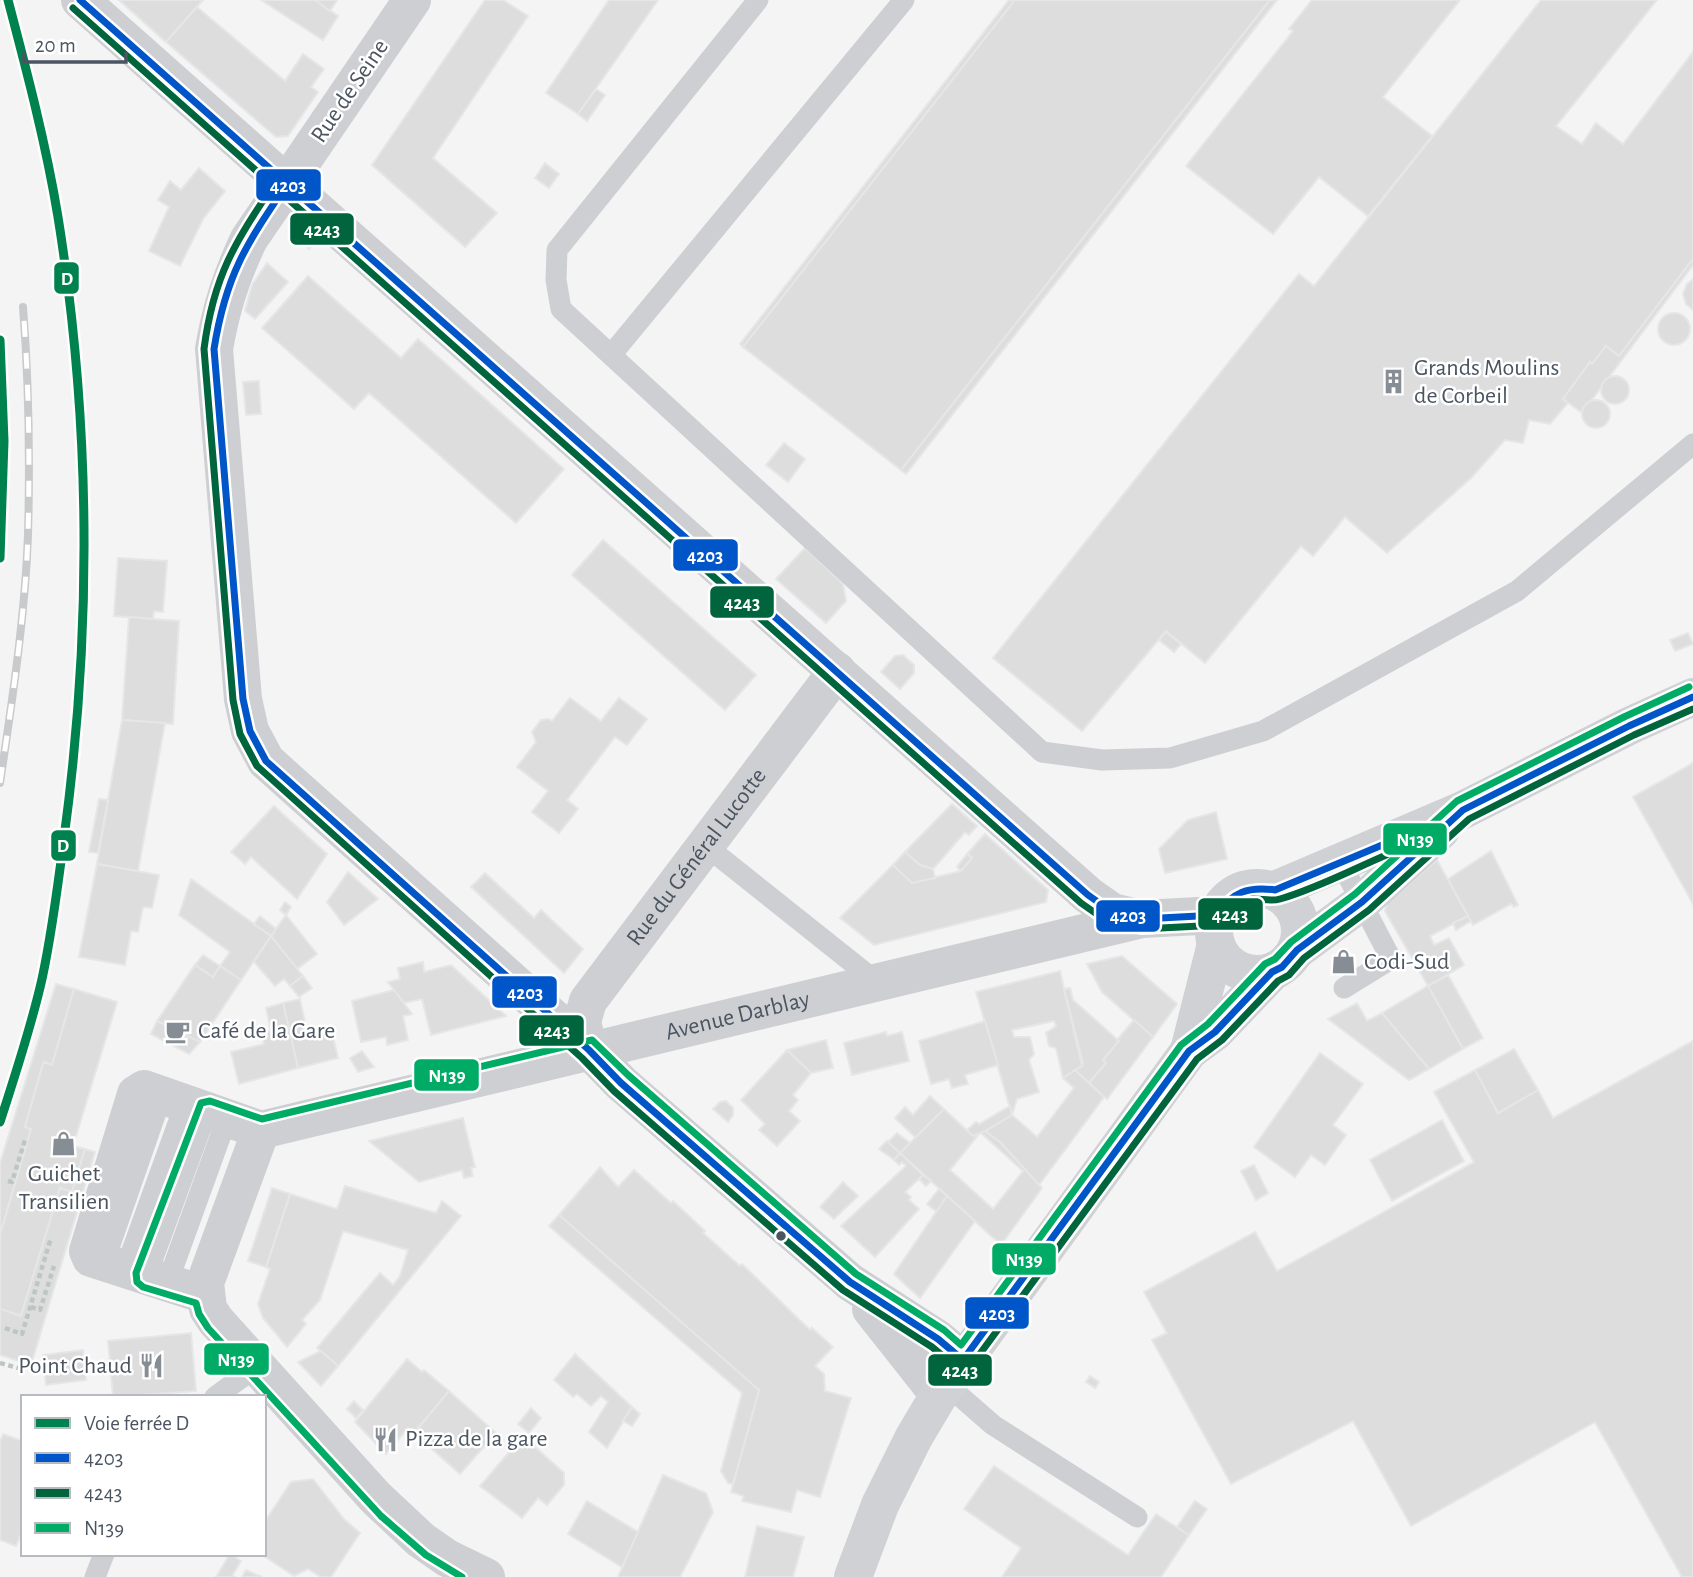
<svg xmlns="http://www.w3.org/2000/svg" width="1693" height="1577" font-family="'Alegreya Sans',sans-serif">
<rect width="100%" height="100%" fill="#f4f4f4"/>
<!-- building -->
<g fill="#ddddde" stroke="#e5e6e7" stroke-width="2">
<path d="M119,0h84l-37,42z"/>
<path d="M261,0h54l23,16 -15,24z"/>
<path d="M315,0h22l-7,11z"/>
<path d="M485,0h18l25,16 -95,142 64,55 -32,34 -93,-82z"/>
<path d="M609,0h49l-80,114 -32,-21z"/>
<path d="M1009,0h6l-272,347 -3,-3z"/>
<path d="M1015,0h255l-369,470 -158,-123z"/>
<path d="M1270,0h7l-371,474 -5,-4z"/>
<path d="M1312,0h148l-77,97 49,39 -64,80 -49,-39 -46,57 -87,-68 107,-135 -4,-2z"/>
<path d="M1541,0h116l-101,126 26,18 14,-21 27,21 70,-92v207l-74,97 -13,-10 -14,18 -2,-2 -27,37 5,4 -18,21 -21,-4 -6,23 -18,-3 -34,38 -84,75 -42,-36 -32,39 -12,-10 -96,117 -39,-32 -84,100 -89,-73 306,-384 15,12z"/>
<path d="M197,7l88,74 18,-27 21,15 -13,18 7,5 -30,44 -12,1 -110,-95z"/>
<path d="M596,89l9,6 -18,26 -9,-7z"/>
<path d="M545,163l14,11 -10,14 -14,-10z"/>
<path d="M199,168l26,23 -22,28 -23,47 -31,-15 20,-44 -11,-7 12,-19 11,9z"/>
<path d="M306,235l10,6 -7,8 -9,-8z"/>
<path d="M1693,259v6l-108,144 -4,3 -18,-13 27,-37 2,2 14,-18 13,10z"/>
<path d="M267,263l21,19 -33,37 -10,-8 7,-26z"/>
<path d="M308,276l93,82 17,-19 146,130 -48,54 -147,-130 -15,16 -92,-81z"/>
<path d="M1693,279v31l-7,-6 -3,-10 4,-10z"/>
<circle cx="1674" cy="329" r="16"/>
<circle cx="1615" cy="390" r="14"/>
<path d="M259,381l2,33 -15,1 -3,-33z"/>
<circle cx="1596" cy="414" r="14"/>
<path d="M784,443l21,16 -17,23 -22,-17z"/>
<path d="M603,540l153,135 -31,35 -153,-135z"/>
<path d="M805,548l38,36 3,17 -20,22 -50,-44z"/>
<path d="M118,558l49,3 -4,51 -9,-1 -1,8 -39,-3z"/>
<path d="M129,617l50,4 -6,103 -51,-4z"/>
<path d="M1166,632l15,12 -7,8 -15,-12z"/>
<path d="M1688,633l5,11 -18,7 -5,-11z"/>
<path d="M903,655l11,10v8l-14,16 -19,-17 14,-16z"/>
<path d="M570,698l31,23 18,-23 28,21 -20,26 -12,-8 -48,63 11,9 -19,24 -27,-21 16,-21 -31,-24 19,-25 -4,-10 9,-12 8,-1 3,2z"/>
<path d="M122,720l43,3 -27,148 -41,-7z"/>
<path d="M1693,763v141l-60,-107z"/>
<path d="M99,799l9,1 -10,53 -9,-1z"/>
<path d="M952,804l25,22 -8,9 -4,-3 -32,37 -13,-4 -15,-13z"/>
<path d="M274,806l53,48 -30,45 -46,-42 -6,7 -14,-12z"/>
<path d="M1216,812l11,47 -62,14 -6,-24 29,-29z"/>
<path d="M985,834l63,56 -2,12 -172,43 -34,-27 53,-53 19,18 49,-12 11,-13 -5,-4z"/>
<path d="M1491,851l27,54 -4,2 -3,-3 -38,21 -25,-46z"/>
<path d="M905,852l15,13 13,4 2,9 -23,5 -19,-18z"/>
<path d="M967,854l5,4 -11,13 -4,-4z"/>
<path d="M1437,860l31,56 -38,20 4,9 15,-7 15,27 -36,21 -43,-75 2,-8z"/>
<path d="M97,864l62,11 -7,33 -9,-1 -5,25 -7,-1 -6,34 -46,-8z"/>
<path d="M348,872l30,27 -34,26 -17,-23z"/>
<path d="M485,873l49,45 7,-8 42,39 -19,24 -93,-86z"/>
<path d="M191,879l80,57 -30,44 -21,-14 10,-14 -51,-37z"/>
<path d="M285,902l6,5 -5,8 -6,-5z"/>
<path d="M286,915l31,39 -20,15 -26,-33z"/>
<path d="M260,916l16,13 -5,7 -17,-12z"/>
<path d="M1468,916l3,5 -15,9 -3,-7z"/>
<path d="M271,936l32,40 -13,10 -6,-7 -9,7 -21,-24z"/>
<path d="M203,955l17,11 -7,11 -18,-12z"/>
<path d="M1122,956l55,48 -24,33 -51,-45 -15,-28z"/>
<path d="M423,962l1,10 27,-7 55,51 -75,19 -9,-36 -18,4 -16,-21 12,-3 -2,-11z"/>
<path d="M195,965l18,12 7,-11 21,14 -41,62 -43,-21z"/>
<path d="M1060,971l22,95 -19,12 -7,-30 -7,-2 -3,-13 10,-7 -2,-5 -42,9 2,7h16l4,17 -5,6 10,32 -22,7 -5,16 -36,-123z"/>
<path d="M1448,975l35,63 -20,11 -35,-63z"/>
<path d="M303,976l9,12 -13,9 -9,-11z"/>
<path d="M56,984l18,5 -22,76 -8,-3 -2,5 -17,60 6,2 -31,106v-72z"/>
<path d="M1428,986l35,63 -34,20 -47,-56z"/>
<path d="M1070,988l3,12 46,41 -16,19 3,3 -17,20 -14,-13 7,-4 1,-3 -19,-74z"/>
<path d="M74,989l43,13 -44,144 12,3 -13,43 -12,-4 -39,128 -21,-7v-74l31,-106 -6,-2 17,-60 2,-5 8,3z"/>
<path d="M394,990l18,24 -9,2 5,24 -21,5 -1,-8 -25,5 -9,-41z"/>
<path d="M300,999l6,28 7,-1 1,6 17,-4 7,30 -40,10 -15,-65z"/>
<path d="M283,1003l15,65 -59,16 -8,-32 33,-8 -3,-11 10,-2 -5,-23z"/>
<path d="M1357,1003l10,18 15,-8 47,56 -20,11 -81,-61z"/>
<path d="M1134,1020l19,17 -46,62 -18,-16 17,-20 -3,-3 16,-19 -2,-1z"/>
<path d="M157,1021l21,10 22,11 -11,12 -38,-20z"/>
<path d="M985,1021l13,44 -33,10 3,9 -16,4 -3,-9 -18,5 -12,-43z"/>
<path d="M886,1032l1,4 15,-4 7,29 -57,14 -8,-32z"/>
<path d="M826,1040l7,28 -22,5 -24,-23z"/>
<path d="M1693,1041v536h-11l-87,-155 -184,104 -58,-105 -122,63 -79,-144 15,-7 -23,-41 111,-60 22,39 197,-109 -40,-70 41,-22 23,43 40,-23 15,28z"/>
<path d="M1514,1049l24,41 -40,23 -23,-43z"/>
<path d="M787,1050l24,23 -18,22 5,5 -9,11 11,10 -23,25 -18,-16 6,-6 -24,-24z"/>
<path d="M362,1051l12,16 -16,5 -8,-14z"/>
<path d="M1320,1053l43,31 -30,41 13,10 -21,30 -14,-10 -16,22 -41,-30z"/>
<path d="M1075,1070l29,27 -65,88 -38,-42 -16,-12 27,-16 25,22 37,-49 -11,-10z"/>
<path d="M930,1096l14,13 -28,29 -21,-20 10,-11 8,8z"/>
<path d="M726,1101l7,7v7l-5,7 -15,-13 7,-7z"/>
<path d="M1010,1106l2,9 -27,16 -12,5 -6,-6 9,-8 3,2z"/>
<path d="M944,1109l29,27 6,-2 -29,36 43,39 30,-38 -42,-38 4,-2 16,12 41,45 -41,57 -101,-92z"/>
<path d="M463,1118l12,49 -4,1 2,8 -9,2 -2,-8 -43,12 -50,-41z"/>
<path d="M1442,1120l22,41 -72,40 -22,-41z"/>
<path d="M897,1133l13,10 -10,10 -12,-11z"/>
<path d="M887,1141l13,12 -6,7 -15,-11z"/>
<path d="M85,1149l10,3 -64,213 -31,-10v-46l21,7 39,-128 12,4z"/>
<path d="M900,1153l23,22 -18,17 6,5 -2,3 10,9 -44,48 -34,-31 65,-60 -4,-4 -3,3 -5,-5z"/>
<path d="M1254,1165l14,28 -12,7 -15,-29z"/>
<path d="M600,1167l18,20 16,-17 37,33 2,-2 32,30 -2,2 37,33 2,-2 68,66 2,-2 21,19 -18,19 9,8 1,17 26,7 -31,99 -23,-7 -6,22 -49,-11 2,-5 -13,-4 28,-102 -200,-175z"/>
<path d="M923,1175l8,6 -5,5 -7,-7z"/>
<path d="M843,1182l15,14 -24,23 -14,-12z"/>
<path d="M345,1186l91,27 6,-12 19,15 -123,150 -21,-18 63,-75 13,12 7,-9 8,-26 -65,-19 -23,69 -18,20 4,4 -19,23 -24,-29 -5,-14 12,-35 -4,-2 24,-73 47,15z"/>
<path d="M272,1188l18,6 -24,73 -18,-6z"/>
<path d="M939,1189l8,7 -10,16 -10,-8z"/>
<path d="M947,1196l28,25 -55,77 -26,-24z"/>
<path d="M559,1215l200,175 -26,94 -5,-1 -7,-12 21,-78 -193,-167z"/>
<path d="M191,1333l5,58 -83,6 -5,-56z"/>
<path d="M83,1350l3,30 -40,5 -3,-30z"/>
<path d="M321,1351l17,15 -17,20 -23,-24z"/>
<path d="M575,1354l57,53 -25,41 -18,-16 19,-30 -7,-6 -10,10 -14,-12 -4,3 -19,-17z"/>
<path d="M407,1359l15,13 2,-2 25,21 -35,42 -6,-5 -22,26 -31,-32z"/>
<path d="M1090,1376l9,6 -4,6 -9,-6z"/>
<path d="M449,1391l47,42 -36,41 -46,-41z"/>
<path d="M354,1401l9,9 -7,8 -9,-9z"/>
<path d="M632,1407l8,7 -8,12 -9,-5z"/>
<path d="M531,1408l10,10 -12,15 -11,-9z"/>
<path d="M3,1434l20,7v89l-7,16 -16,-6v-98z"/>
<path d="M523,1436l41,37v12l-17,20 -9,-7 -16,20 -42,-32z"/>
<path d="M994,1466l134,89 28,-41 33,21 -28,42h-159l19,-29 -57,-39z"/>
<path d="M663,1475l43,18 7,19 -33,65h-62z"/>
<path d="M313,1479l31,40 16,14 -29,44h-10l-13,-8 -14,7 -33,-22h3v-31l27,-41z"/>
<path d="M587,1501l51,31 -16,35 -54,-33z"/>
<path d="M1195,1501l12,8 -18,26 -12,-8z"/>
<path d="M757,1526l47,11 -11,40h-48z"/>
<path d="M230,1554l11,7 -9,15 3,1h-19z"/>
<path d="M246,1570l16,7h-20z"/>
</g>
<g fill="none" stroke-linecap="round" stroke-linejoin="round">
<!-- path -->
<g stroke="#bcc7c4" stroke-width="4.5" stroke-dasharray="5 3.5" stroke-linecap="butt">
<path d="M8,1181l4,1 13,-42"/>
<path d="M31,1307l9,3 14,-44"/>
<path d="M5,1328l17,6 29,-96"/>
<path d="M0,1363l18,5"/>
</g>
<!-- lane -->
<g stroke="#cecfd2" stroke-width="21">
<path d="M758,0l-201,250 -1,30 5,29 481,443 60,8 68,-2 93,-27 254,-140 176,-147"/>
<path d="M611,355l293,-355"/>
<path d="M706,846l172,137"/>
<path d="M1341,863l50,96 -47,29"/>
<path d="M104,1262l58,-167"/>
<path d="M125,1270l60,-166"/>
<path d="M146,1277l61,-166"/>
<path d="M167,1284l60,-166"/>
<path d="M946,1384l47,41 144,92"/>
<path d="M215,1397l41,-30"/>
<path d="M95,1577l9,-23"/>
</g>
<!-- street -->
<g stroke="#cecfd2" stroke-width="38">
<path d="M80,0l1008,895 24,17 30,7"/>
<path d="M412,0l-163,239c-18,38 -28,69 -35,110l29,350 7,32 16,30 323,289 32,33 229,199 88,57 25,21"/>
<path id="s1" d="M589,1050l-7,-28 6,-21 249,-330"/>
<path id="s2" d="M261,1130l881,-211 75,-4"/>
<path d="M261,1130l-56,153 3,26 8,12 160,177 45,42 26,18 39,19"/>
<path d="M205,1295l-114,-37 -3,-7 48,-157 8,-5 117,41"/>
<path d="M871,1309l68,86"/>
</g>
<!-- secondary -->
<g stroke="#cfd1d5" stroke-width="38">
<circle cx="1257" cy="931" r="43"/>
<path d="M1275,890l188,-80 166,-84 64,-29"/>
<path d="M1297,950l65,-48 79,-72"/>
<path d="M1189,1051l27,-107"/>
<path d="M853,1577l27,-72 34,-68 25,-42 250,-344 26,-19 57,-60"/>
</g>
<defs>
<g id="rail">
<path d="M0,505l4,-64"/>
<path d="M0,783c12,-82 25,-165 28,-248 2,-76 1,-152 -5,-228"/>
</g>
</defs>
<!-- rail casing -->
<use href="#rail" stroke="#c9cacc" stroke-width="8"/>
<!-- rail -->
<use href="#rail" stroke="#fff" stroke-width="5" stroke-dasharray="16" stroke-linecap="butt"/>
<defs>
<g id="bus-1">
<path d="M80,0l1008,895 24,17 30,7 75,-4c14,-23 32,-29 58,-25l112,-47"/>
<path d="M287,184c-41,61 -61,90 -73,165l29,350 7,32 16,30 323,289 32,33 229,199 88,57 25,21 226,-309 26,-19 57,-60 10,-5 15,-17 65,-48 101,-92 166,-84 64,-29"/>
</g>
<g id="bus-2">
<path d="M73,8l1008,895 27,19 33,7 79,-4c9,-5 12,-17 22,-23 13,-7 25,1 38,-3 38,-11 75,-31 111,-46"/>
<path d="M278,178c-41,62 -64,94 -74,171l29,351 7,34 17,32 325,292 32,33 229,199 89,57 28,23h7l4,-4 226,-307 25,-19 56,-59 11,-6 15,-17 65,-48 100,-91 165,-84 59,-26"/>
</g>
<path id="bus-3" d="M462,1577l-36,-22 -45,-39 -173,-188 -9,-14 -3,-11 -53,-16 -6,-5 -1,-9 65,-170 9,-2 52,18 330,-79 36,35 228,199 88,56 17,15 220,-300 27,-21 57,-60 10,-5 16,-17 64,-48 102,-93 167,-84 65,-30"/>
</defs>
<!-- bus-1 casing -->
<use href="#bus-1" stroke="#fff" stroke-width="12"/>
<!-- bus-2 casing -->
<use href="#bus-2" stroke="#fff" stroke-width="12"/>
<!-- bus-3 casing -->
<use href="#bus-3" stroke="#fff" stroke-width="12"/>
<!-- bus-1 -->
<use href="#bus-1" stroke="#0055c8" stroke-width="7"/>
<!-- bus-2 -->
<use href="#bus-2" stroke="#00643c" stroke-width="7"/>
<!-- bus-3 -->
<use href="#bus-3" stroke="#00ab66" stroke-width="7"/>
<defs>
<g id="rail-1">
<path d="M0,340l4,101 -4,117"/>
<path d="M0,1122c15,-47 31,-94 42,-143 10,-46 16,-94 22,-141 28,-206 27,-415 -6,-621 -12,-73 -31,-145 -50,-217"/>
</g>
</defs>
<!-- rail-1 casing -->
<use href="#rail-1" stroke="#fff" stroke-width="14"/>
<!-- rail-1 -->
<use href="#rail-1" stroke="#00824e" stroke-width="9"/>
</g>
<!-- icons -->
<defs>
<symbol id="building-bare" viewBox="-9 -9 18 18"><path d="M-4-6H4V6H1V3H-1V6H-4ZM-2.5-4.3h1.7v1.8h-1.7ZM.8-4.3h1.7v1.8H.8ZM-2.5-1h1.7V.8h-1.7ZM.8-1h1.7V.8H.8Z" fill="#868d94" stroke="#fff" stroke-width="2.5" paint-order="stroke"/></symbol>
<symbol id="shop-bare" viewBox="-9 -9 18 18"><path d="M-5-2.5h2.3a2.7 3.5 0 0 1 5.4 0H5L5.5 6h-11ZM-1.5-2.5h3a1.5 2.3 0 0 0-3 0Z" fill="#868d94" stroke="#fff" stroke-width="2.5" paint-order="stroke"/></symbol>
<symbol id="cafe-bare" viewBox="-9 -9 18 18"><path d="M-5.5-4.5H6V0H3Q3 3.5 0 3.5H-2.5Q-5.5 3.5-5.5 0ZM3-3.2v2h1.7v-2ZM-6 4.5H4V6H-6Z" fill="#868d94" stroke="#fff" stroke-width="2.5" paint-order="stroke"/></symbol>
<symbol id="restaurant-bare" viewBox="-9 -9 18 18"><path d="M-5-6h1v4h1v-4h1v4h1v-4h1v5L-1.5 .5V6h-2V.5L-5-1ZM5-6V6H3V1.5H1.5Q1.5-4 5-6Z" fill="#868d94" stroke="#fff" stroke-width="2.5" paint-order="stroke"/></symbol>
</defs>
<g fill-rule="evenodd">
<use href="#building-bare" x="1376" y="364" width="35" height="35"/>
<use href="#shop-bare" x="1326" y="944" width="35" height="35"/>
<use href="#cafe-bare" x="160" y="1014" width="35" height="35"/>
<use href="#shop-bare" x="46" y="1126" width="35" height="35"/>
<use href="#restaurant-bare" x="134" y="1348" width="35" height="35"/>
<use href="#restaurant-bare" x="368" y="1422" width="35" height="35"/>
</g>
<!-- markers -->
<circle fill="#4a5561" stroke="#fff" stroke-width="2.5" cx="781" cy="1236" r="6"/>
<g text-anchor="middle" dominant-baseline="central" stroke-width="5" stroke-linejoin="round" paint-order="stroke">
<!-- street labels -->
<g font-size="24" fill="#4a5561" stroke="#fff">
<text transform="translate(350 91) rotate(-56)">Rue de Seine</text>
<text stroke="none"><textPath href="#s1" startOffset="231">Rue du Général Lucotte</textPath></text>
<text stroke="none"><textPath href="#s2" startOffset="490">Avenue Darblay</textPath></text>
</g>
<!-- poi labels -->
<g font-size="24" fill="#4a5561" stroke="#fff" text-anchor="start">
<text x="1414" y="368">Grands Moulins<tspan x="1414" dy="28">de Corbeil</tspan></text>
<text x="1364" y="962">Codi-Sud</text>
<text x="198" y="1031">Café de la Gare</text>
<text x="64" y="1174" text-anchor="middle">Guichet<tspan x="64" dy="28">Transilien</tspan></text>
<text x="132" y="1366" text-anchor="end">Point Chaud</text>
<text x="405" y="1439">Pizza de la gare</text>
</g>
</g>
<g stroke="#fff" stroke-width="2.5">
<rect x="255" y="168" width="67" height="34" rx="7" fill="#0055c8"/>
<rect x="289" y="212" width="66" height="34" rx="7" fill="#00643c"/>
<rect x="53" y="261" width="27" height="34" rx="7" fill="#00824e"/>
<rect x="672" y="538" width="67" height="34" rx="7" fill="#0055c8"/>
<rect x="709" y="585" width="66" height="34" rx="7" fill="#00643c"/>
<rect x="1382" y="822" width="66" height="34" rx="7" fill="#00ab66"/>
<rect x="50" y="829" width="27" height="33" rx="7" fill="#00824e"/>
<rect x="1197" y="897" width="67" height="34" rx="7" fill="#00643c"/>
<rect x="1095" y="899" width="66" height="34" rx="7" fill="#0055c8"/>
<rect x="491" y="975" width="67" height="34" rx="7" fill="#0055c8"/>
<rect x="518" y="1014" width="67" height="33" rx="7" fill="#00643c"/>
<rect x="413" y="1058" width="67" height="34" rx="7" fill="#00ab66"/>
<rect x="991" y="1242" width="66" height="34" rx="7" fill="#00ab66"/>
<rect x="964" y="1296" width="66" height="34" rx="7" fill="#0055c8"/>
<rect x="203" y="1342" width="67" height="34" rx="7" fill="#00ab66"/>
<rect x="927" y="1353" width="66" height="34" rx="7" fill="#00643c"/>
</g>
<g font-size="19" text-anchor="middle" font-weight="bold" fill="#fff">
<text x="288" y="192">4203</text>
<text x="322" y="236">4243</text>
<text x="67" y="285">D</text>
<text x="705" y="562">4203</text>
<text x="742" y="609">4243</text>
<text x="1415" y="846">N139</text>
<text x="63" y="852">D</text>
<text x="1230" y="921">4243</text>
<text x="1128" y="922">4203</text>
<text x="525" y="999">4203</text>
<text x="552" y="1037">4243</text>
<text x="447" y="1082">N139</text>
<text x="1024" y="1266">N139</text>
<text x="997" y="1320">4203</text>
<text x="236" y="1366">N139</text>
<text x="960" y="1377">4243</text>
</g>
<!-- legend -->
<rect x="21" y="1395" width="245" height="161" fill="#ffffff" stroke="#b7bbc0" stroke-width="2"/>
<rect x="35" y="1418" width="35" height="10" fill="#00824e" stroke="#b7bbc0" stroke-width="2"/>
<text x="84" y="1430" font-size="21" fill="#4a5561">Voie ferrée D</text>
<rect x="35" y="1453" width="35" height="10" fill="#0055c8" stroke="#b7bbc0" stroke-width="2"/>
<text x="84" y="1465" font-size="21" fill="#4a5561">4203</text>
<rect x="35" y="1488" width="35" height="10" fill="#00643c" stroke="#b7bbc0" stroke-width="2"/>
<text x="84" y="1500" font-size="21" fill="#4a5561">4243</text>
<rect x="35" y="1523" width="35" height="10" fill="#00ab66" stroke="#b7bbc0" stroke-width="2"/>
<text x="84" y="1535" font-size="21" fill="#4a5561">N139</text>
<!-- scale -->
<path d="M24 52v10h102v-10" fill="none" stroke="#4a5561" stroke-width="3.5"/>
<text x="35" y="52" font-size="21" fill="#4a5561" stroke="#ffffff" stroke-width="5" paint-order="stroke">20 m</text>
</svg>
